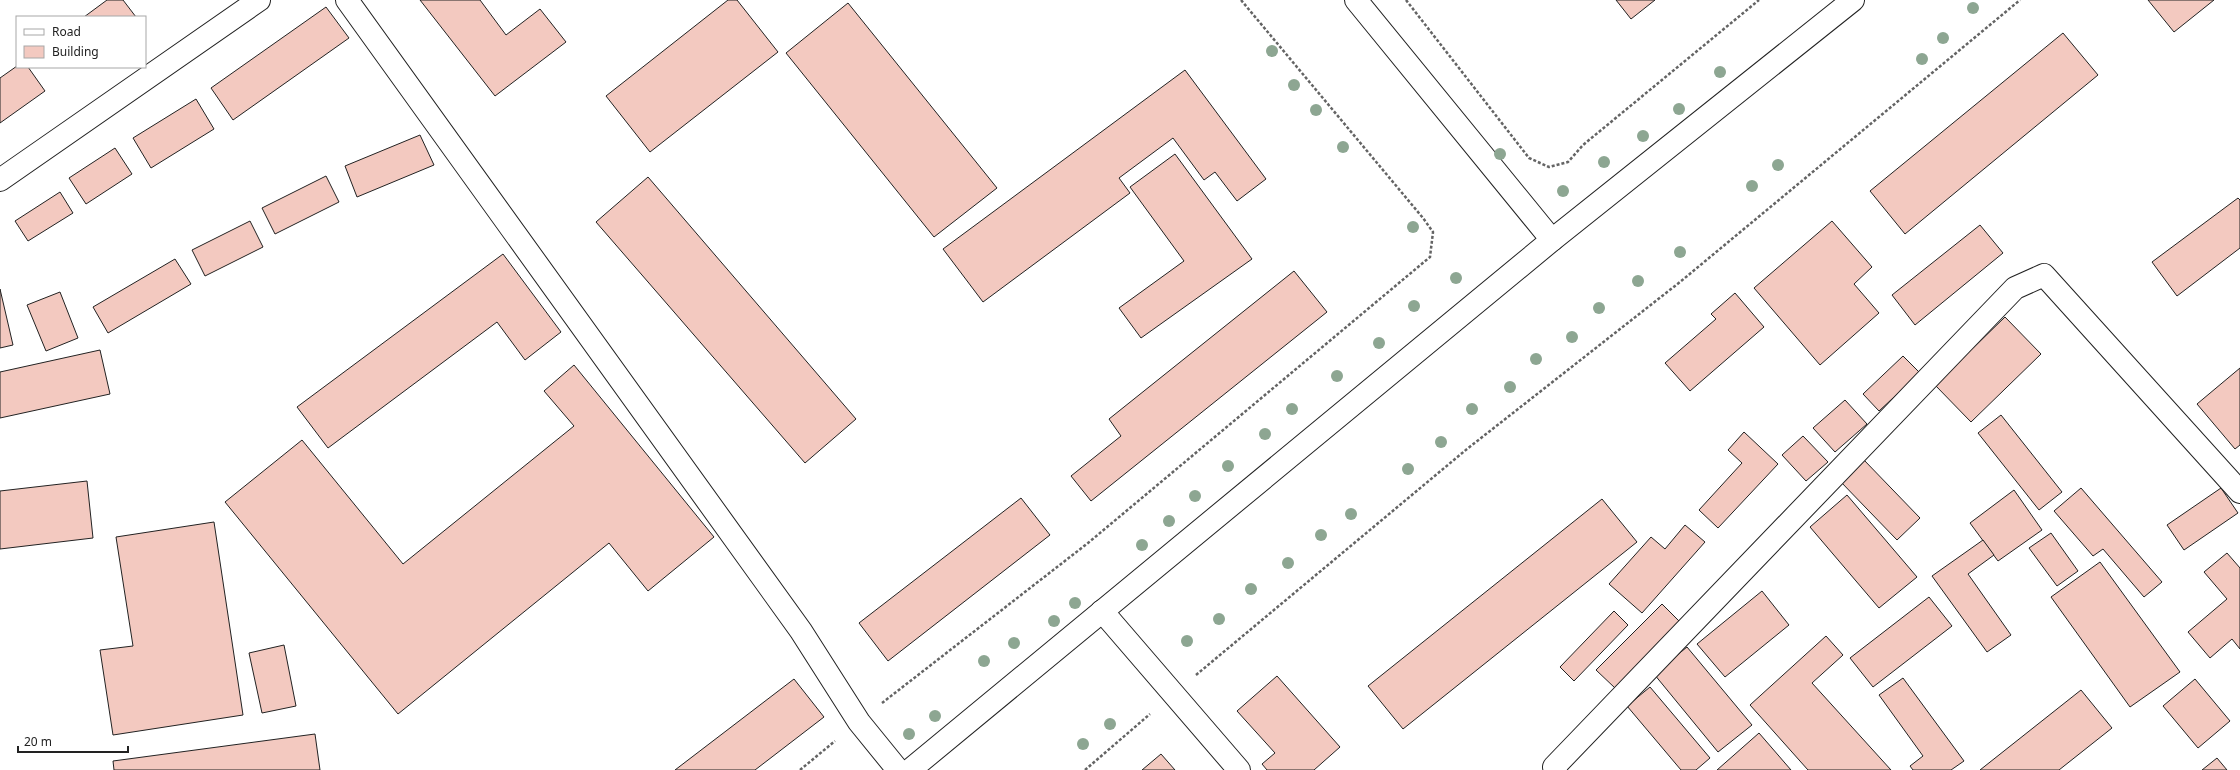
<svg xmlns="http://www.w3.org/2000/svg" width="2240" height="770" font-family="'Noto Sans',sans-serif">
<rect width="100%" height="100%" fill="#fff"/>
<!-- building -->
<g fill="#f3c9c0" stroke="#222">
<path d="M107,0h16l13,17h-52z"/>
<path d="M420,0h60l26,35 34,-26 26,33 -71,54z"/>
<path d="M728,0h9l41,52 -128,100 -44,-56z"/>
<path d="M1616,0h39l-24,19z"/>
<path d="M2148,0h66l-40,32z"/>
<path d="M848,3l149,185 -63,49 -148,-184z"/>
<path d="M326,7l23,31 -116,82 -22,-32z"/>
<path d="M2063,33l35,42 -193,159 -35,-43z"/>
<path d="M17,66l11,1 17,24 -45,32v-45z"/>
<path d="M1185,70l81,109 -29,22 -22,-29 -11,8 -31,-42 -54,40 11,15 -147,109 -40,-53z"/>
<path d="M196,99l18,30 -63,39 -18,-30z"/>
<path d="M420,135l14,30 -77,32 -12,-31z"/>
<path d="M115,148l17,26 -46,30 -17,-26z"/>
<path d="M1175,154l77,105 -111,79 -22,-30 65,-47 -54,-74z"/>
<path d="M326,176l13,26 -64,32 -13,-26z"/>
<path d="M648,177l208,242 -51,44 -209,-241z"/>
<path d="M60,192l13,21 -45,28 -13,-20z"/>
<path d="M2238,198l2,2v48l-63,48 -25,-34z"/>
<path d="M250,221l13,26 -58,29 -13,-26z"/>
<path d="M1832,221l40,46 -18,17 25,29 -59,52 -66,-77z"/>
<path d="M1980,225l23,28 -88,72 -23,-30z"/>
<path d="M503,254l58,78 -36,28 -28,-38 -169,126 -31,-41z"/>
<path d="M175,259l16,25 -83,49 -15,-26z"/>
<path d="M1294,271l33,41 -236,189 -20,-25 50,-40 -12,-17z"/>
<path d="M0,289l13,56 -13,3z"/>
<path d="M60,292l18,46 -32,13 -19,-46z"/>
<path d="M1735,293l29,34 -74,64 -25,-28 51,-44 -5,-5z"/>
<path d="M2005,317l36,37 -70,68 -36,-37z"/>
<path d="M100,350l10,44 -110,24v-46z"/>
<path d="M1903,356l17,17 -41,38 -16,-17z"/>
<path d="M574,365l140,172 -66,54 -39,-48 -211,171 -173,-212 77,-62 101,124 171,-138 -30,-35z"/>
<path d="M2240,368v77l-5,4 -38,-45z"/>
<path d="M1845,400l22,24 -32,28 -22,-24z"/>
<path d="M2001,415l61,77 -23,18 -61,-77z"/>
<path d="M1744,432l34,32 -60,64 -19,-18 43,-47 -14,-13z"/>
<path d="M1803,436l25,26 -22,19 -24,-26z"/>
<path d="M1863,459l57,59 -23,22 -57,-59z"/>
<path d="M87,481l6,57 -93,11v-58z"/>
<path d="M2081,488l81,94 -18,15 -41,-48 -10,7 -39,-45z"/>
<path d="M2221,488l17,25 -54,37 -17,-25z"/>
<path d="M2014,490l28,40 -44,31 -28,-38z"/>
<path d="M1847,495l70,82 -38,31 -69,-81z"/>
<path d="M1021,498l29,37 -162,126 -29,-38z"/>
<path d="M1602,499l35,43 -234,187 -35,-43z"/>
<path d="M214,522l29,193 -130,20 -13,-85 33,-4 -17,-109z"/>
<path d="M1685,525l20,17 -63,71 -33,-29 42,-47 14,12z"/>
<path d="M2051,533l27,38 -21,15 -28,-38z"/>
<path d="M1983,540l11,15 -26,19 43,61 -24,17 -55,-76z"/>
<path d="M2227,553l13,15v81l-8,-10 -22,19 -22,-26 39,-33 -23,-27z"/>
<path d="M2100,562l80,110 -50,35 -79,-110z"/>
<path d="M1762,591l27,34 -64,52 -28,-33z"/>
<path d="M1929,597l23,29 -79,61 -23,-29z"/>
<path d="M1662,604l18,18 -65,66 -19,-18z"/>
<path d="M1614,611l14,14 -54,56 -14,-14z"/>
<path d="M1826,636l17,19 -31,28 79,87h-83l-58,-65z"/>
<path d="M284,645l12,61 -34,7 -13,-60z"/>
<path d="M1687,647l65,78 -34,27 -64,-78z"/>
<path d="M1277,676l63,71 -26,23h-47l-5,-6 13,-11 -38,-42z"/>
<path d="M1903,678l61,83 -13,9h-38l-3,-4 13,-10 -44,-61z"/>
<path d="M794,679l30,38 -69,53h-80z"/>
<path d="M2195,679l35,42 -32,27 -35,-42z"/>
<path d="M1650,687l60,71 -14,12h-15l-54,-64z"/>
<path d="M2081,690l31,38 -53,42h-79z"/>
<path d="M1759,733l32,37h-74z"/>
<path d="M315,734l5,36h-206l-1,-9z"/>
<path d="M1161,754l14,16h-33z"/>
<path d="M2217,758l10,12h-25z"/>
</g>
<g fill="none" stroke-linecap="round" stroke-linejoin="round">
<defs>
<g id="street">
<path d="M347,0l454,631 58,91 39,48"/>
<path d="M0,180l259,-180"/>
<path d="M1102,611l137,159"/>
<path d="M1556,770l-2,-3 461,-479 29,-13 196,217"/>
</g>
<g id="secondary">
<path d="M1356,0l196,240"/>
<path d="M910,770l642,-530 301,-240"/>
</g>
</defs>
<!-- street casing -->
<use href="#street" stroke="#222" stroke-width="24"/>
<!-- secondary casing -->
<use href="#secondary" stroke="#222" stroke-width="24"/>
<!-- path -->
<g stroke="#646464" stroke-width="2.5" stroke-dasharray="3 2" stroke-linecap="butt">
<path d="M1406,0l123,158 20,9 19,-5 15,-17 176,-145"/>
<path d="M1196,675l271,-226 213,-167 340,-282"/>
<path d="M882,703l206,-160 342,-286 3,-25 -10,-14 -182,-218"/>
<path d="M800,770l35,-29"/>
<path d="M1085,770l65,-56"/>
</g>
<!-- street -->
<use href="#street" stroke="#fff" stroke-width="22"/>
<!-- secondary -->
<use href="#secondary" stroke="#fff" stroke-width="22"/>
</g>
<!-- trees -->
<g fill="#8da692">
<circle cx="1973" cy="8" r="6"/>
<circle cx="1943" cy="38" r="6"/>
<circle cx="1272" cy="51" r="6"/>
<circle cx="1922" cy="59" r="6"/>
<circle cx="1720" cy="72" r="6"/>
<circle cx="1294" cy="85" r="6"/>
<circle cx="1679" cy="109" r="6"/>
<circle cx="1316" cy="110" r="6"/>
<circle cx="1643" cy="136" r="6"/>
<circle cx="1343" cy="147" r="6"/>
<circle cx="1500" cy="154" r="6"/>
<circle cx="1604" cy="162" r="6"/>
<circle cx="1778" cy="165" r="6"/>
<circle cx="1752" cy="186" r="6"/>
<circle cx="1563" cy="191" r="6"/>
<circle cx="1413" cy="227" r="6"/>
<circle cx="1680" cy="252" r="6"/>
<circle cx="1456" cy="278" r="6"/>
<circle cx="1638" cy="281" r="6"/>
<circle cx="1414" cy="306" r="6"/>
<circle cx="1599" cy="308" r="6"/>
<circle cx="1572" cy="337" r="6"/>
<circle cx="1379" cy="343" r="6"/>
<circle cx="1536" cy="359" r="6"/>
<circle cx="1337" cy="376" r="6"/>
<circle cx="1510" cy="387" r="6"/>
<circle cx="1292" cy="409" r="6"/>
<circle cx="1472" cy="409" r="6"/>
<circle cx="1265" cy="434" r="6"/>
<circle cx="1441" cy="442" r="6"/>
<circle cx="1228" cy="466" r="6"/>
<circle cx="1408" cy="469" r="6"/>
<circle cx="1195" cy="496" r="6"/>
<circle cx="1351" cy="514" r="6"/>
<circle cx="1169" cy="521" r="6"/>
<circle cx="1321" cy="535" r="6"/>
<circle cx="1142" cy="545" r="6"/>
<circle cx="1288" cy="563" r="6"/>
<circle cx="1251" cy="589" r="6"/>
<circle cx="1075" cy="603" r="6"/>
<circle cx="1219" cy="619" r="6"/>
<circle cx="1054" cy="621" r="6"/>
<circle cx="1187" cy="641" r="6"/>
<circle cx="1014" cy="643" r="6"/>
<circle cx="984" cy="661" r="6"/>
<circle cx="935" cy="716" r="6"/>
<circle cx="1110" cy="724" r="6"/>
<circle cx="909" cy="734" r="6"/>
<circle cx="1083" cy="744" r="6"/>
</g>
<!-- legend -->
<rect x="16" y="16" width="130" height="52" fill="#ffffff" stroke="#a7a7a7"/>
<rect x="24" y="29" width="20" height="6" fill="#ffffff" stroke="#a7a7a7"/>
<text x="52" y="36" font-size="12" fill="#222222">Road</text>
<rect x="24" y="46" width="20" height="12" fill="#f3c9c0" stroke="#a7a7a7"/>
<text x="52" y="56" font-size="12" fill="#222222">Building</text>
<!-- scale -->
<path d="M18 746v6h110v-6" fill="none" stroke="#222222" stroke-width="2"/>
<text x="24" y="746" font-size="12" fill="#222222" stroke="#ffffff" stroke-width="3" paint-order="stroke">20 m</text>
</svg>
